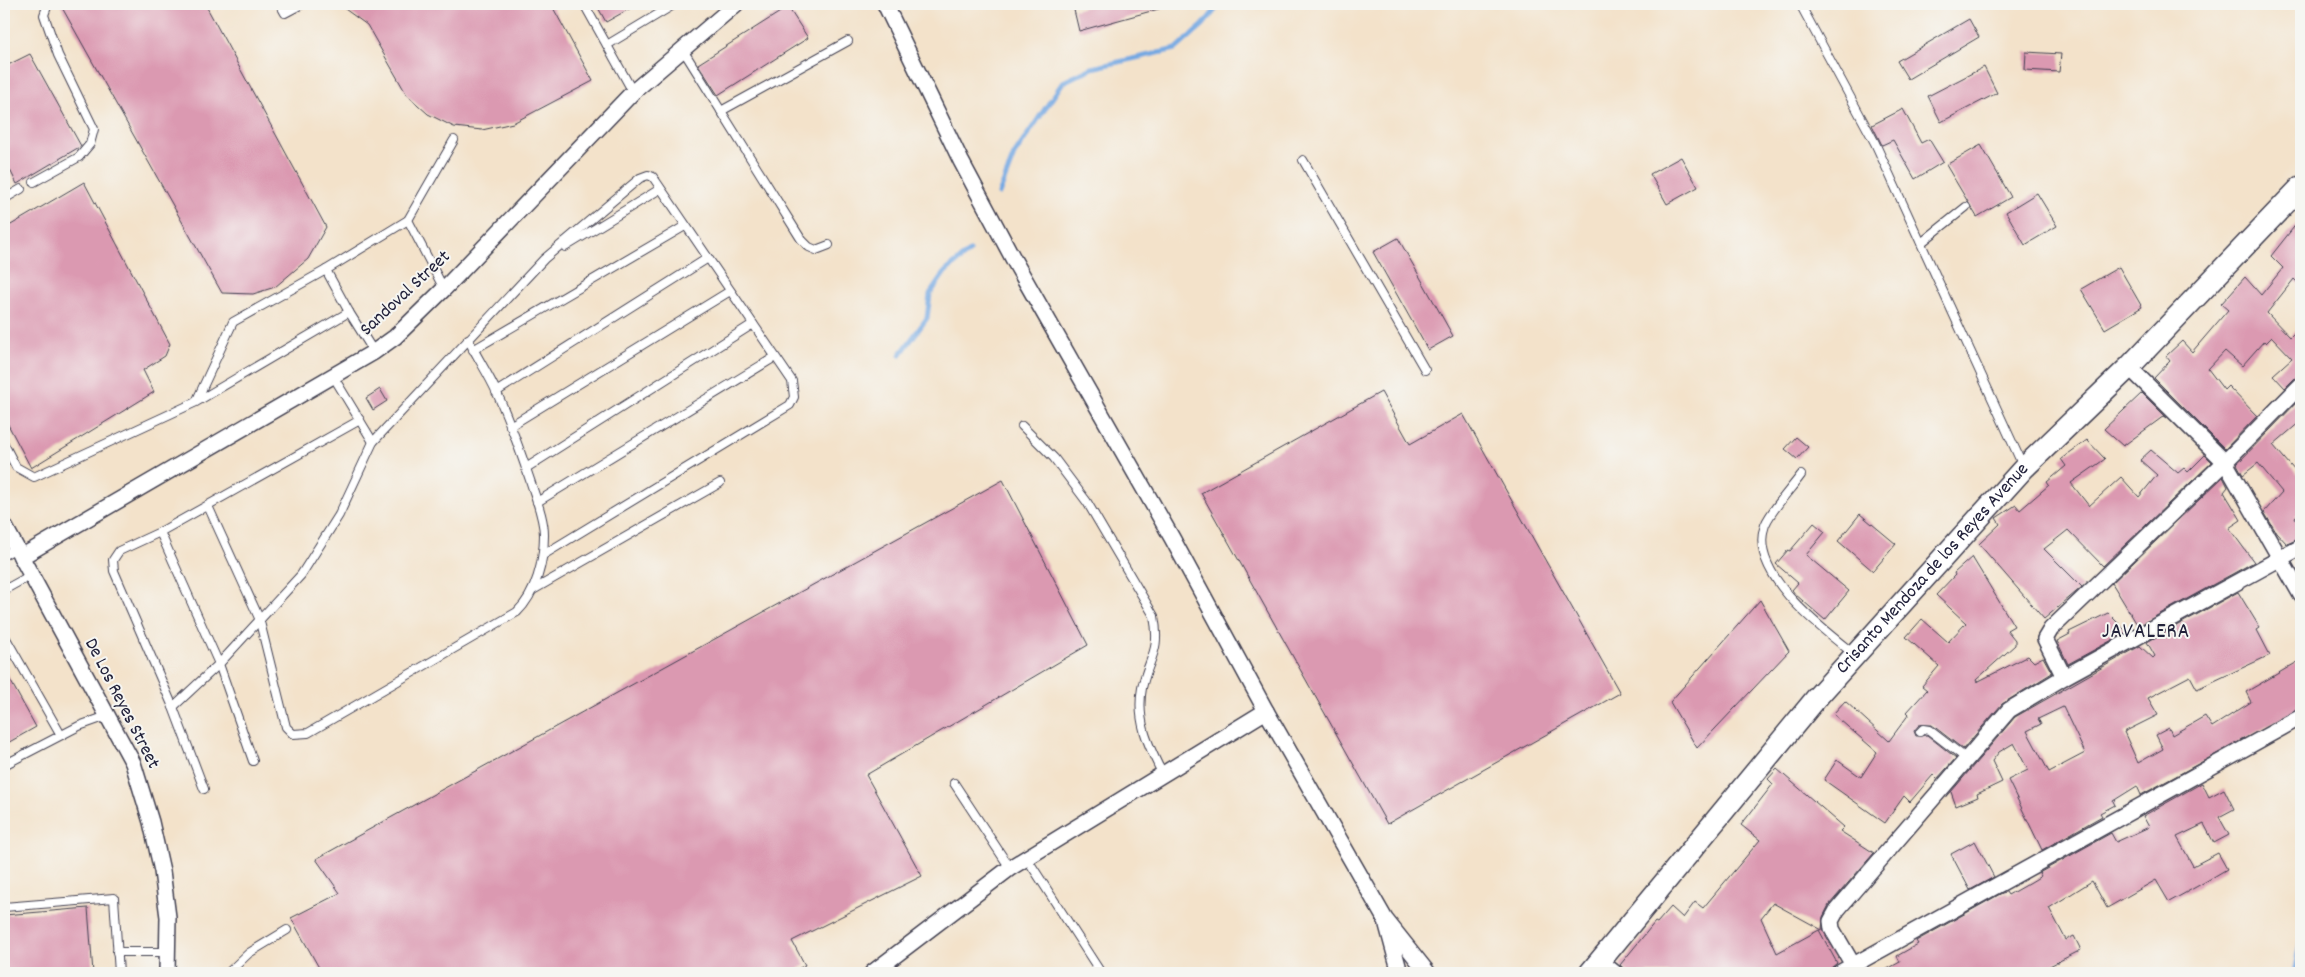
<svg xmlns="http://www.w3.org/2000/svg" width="2305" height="977" font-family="Dekko,sans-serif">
<rect width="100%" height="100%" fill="#f6f6f2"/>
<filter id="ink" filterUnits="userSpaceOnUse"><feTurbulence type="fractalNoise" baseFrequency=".02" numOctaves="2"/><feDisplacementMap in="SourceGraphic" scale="10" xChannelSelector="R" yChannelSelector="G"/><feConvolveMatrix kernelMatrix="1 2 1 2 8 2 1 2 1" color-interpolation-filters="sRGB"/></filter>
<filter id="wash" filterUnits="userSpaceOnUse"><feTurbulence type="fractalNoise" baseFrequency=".0096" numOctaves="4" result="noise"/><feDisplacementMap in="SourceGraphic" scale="20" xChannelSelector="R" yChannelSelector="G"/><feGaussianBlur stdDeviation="1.12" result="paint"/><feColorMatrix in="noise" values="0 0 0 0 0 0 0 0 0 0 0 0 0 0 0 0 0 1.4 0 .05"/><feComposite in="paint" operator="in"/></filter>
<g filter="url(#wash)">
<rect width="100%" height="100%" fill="#f3e2ca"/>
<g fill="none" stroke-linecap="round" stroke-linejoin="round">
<!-- stream -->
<g stroke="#76a9e2" stroke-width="5">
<path d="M999,194l15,-39 49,-73 29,-14 84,-19 27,-24 17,-21"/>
<path d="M900,355l27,-37 3,-24 15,-22 25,-21"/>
<path d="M2294,973l7,-34"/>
</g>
</g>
<g id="blocks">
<!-- building -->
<g fill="#db99b1" fill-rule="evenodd">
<path d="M60,4h145l121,223 -18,32 -33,28 -22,7 -31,-1z"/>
<path d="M338,4h213l42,77 -80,42 -31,7 -28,-3 -26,-13 -21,-19 -40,-70z"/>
<path d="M596,4h42l-32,18z"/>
<path d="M1097,4h65v4l-83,23 -5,-21z"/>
<path d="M788,7l20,31 -90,57 -20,-31z"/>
<path d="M1969,19l10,18 -71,42 -11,-18z"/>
<path d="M2026,52l35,2 -2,18 -34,-2z"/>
<path d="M30,54l51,92 -64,38 -13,-26v-91z"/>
<path d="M1984,67l13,26 -56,29 -13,-26z"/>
<path d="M1903,109l18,34 8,-4 14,23 -28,17 -22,-39 -11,5 -10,-20z"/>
<path d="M1981,145l30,52 -34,20 -31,-52z"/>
<path d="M1681,157l17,30 -31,17 -17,-30z"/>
<path d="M84,182l86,162 -5,12 -22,14 11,22 -123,76 -27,-51v-188z"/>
<path d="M2037,193l20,33 -32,19 -19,-33z"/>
<path d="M2301,218v68l-7,-7 -27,34 23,24 11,-11v50l-6,2 -10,10 -12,-13 19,-17 -20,-21 -6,6 -2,-2 -22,25 -17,-15 -17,18 16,21 4,-4 29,30 -32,33 -71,-71 16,-17 -4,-5 16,-15 10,11 36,-42 -7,-6 24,-27 16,18 22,-27 -12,-12z"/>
<path d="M1398,238l55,98 -25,14 -55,-98z"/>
<path d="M2119,267l23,40 -37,22 -24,-40z"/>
<path d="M380,389l7,12 -14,9 -7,-12z"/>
<path d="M1381,392l29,52 53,-30 157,279 -233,131 -186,-331z"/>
<path d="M2142,393l25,25 -3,-2 -41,30 -19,-17z"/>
<path d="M2301,398v23l-28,24 28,33v34l-6,5 6,11v10l-14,6 -11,-12 -12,-20 18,-20 -24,-29 -15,12 -6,-11z"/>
<path d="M1796,437l12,10 -11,12 -12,-10z"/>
<path d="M2087,440l18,19 -34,24 18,23 32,-29 18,20 18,-22 -17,-15 11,-10 27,23 6,-5 4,4 17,-17 7,7 -109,104 -35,-36 -24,19 38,38 -38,32 -65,-75 21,-20 -4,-6 20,-13 4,5 29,-25 -2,-3 19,-16 -5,-7z"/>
<path d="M2223,477l5,10 -4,5 17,28 -12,8 25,34 -116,64 -26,-43z"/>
<path d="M1003,480l85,165 -222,130 56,101 -130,65 13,24 -14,8h-469l-31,-55 49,-25 -24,-34z"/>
<path d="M1860,514l36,30 -23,27 -35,-30z"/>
<path d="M1814,523l11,9 -19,23 43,36 -24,29 -30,-26 -3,-4 6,-7 -22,-19 12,-14 2,1z"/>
<path d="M1972,557l42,69 -7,4 8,10v5l-39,35 1,2 51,-26 6,6 9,-5 9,16 -50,31 -39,45 -31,-24h-13l-5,6 2,5 11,-1 29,23 -19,21 -4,-4 -23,27 -6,-6 -19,27 -61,-43 13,-20 24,17 16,-25 -44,-38 12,-13 44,40 20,-27 -2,-2 20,-22 -5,-4 17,-20 -33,-29 16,-18 26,23 18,-19 -30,-28 19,-20 -1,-2z"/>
<path d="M2238,592l22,36 -3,2 13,25 -73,34 -7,-13 -42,22 10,17 -34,17 14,31 25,-14 -7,-14 13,-7 3,7 33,-19 7,11 39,-25 -5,-10 55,-32v48l-160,87 -4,-9 -24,15 2,4 -15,8 2,3 -60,34 -34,-70 20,-10 -14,-27 -15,9 -7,9 10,21 -25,12 1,3 -22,9 -5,-14 64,-75 125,-71 13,12 2,-2 -8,-14zM2063,707l22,46 -36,19 -22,-41 14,-7 -3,-5z"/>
<path d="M1760,600l29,51 -92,97 -27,-46z"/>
<path d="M2108,613l19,19 -59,32 -11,-23 13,-7 -1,-2z"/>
<path d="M4,669l32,58 -32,18z"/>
<path d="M1777,769l67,58 -4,4 34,22 -45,52 -6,12 -1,13 -49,-27 -12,15 16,35 42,-23 18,33 -6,5 -1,5h-201l-9,-8 35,-43 2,1 14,-16 12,11 12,-16 8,6 57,-68 -19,-15 32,-41 -5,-5z"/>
<path d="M2202,783l7,14 15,-8 10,20 -15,8 10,18 -15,8 -10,-19 -27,13 16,29 25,-13 9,16 -22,13 -36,20 -13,-22 -49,28 -15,-27 -43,27 17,32 8,-4 7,14 -45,23h-156l20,-11 -3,-6 21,-12 -2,-3 86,-48 4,-1 2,3 23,-13 10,-6 -2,-3 72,-40 5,9 33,-15 -6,-11z"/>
<path d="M1975,841l19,36 -24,13 -19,-36z"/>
<path d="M88,908l5,65h-89v-58z"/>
</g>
</g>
</g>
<g filter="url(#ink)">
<use href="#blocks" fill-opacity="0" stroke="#413f50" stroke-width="1"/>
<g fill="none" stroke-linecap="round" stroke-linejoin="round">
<defs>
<g id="lane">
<path d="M280,4l5,9 17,-9"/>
<path d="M584,4l49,88"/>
<path d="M1800,4l75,139 148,323"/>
<path d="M607,45l68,-41"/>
<path d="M683,50l118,189 8,8 7,3 13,-5"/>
<path d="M721,111l127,-70"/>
<path d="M1303,160l122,210"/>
<path d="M34,182l45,-25 11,-13 4,-15 -36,-74 -14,-40 4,-11"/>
<path d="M4,199l17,-10"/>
<path d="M408,220l36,69"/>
<path d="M1921,243l45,-36"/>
<path d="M565,247l95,-58"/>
<path d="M326,270l82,-50 46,-80"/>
<path d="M349,312l25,40"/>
<path d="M473,350l212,-124"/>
<path d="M333,376l40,66"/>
<path d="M496,392l212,-134"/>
<path d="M510,426l220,-135"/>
<path d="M1022,426l32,32 33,44 67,114c7,37 -5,40 -12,72 -6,32 6,57 20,85"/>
<path d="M4,444l12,23 18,10 162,-75 153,-90 -23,-42 -93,52 -37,80"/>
<path d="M526,468l227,-144"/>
<path d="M1801,475c-10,14 -30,35 -36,50 -18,48 57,104 89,129"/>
<path d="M537,502l238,-145"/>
<path d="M208,506l51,112 27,109 7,7 15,-1 209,-121c19,-18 27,-51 27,-77 0,-17 -8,-36 -13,-52 -10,-30 -21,-61 -34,-90 -8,-18 -20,-36 -29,-54"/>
<path d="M160,532l59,132 34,97"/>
<path d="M4,555l12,-7"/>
<path d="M4,590l27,-15"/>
<path d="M533,590l187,-107"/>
<path d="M4,635l57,100"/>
<path d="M173,707l46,-43 82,-89 38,-60 34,-73 171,-183 96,-81 8,-3 5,2 139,204 2,16 -4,8 -247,150"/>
<path d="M1920,732l3,-3 6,1 38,29"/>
<path d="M4,765l75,-39 28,-10"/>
<path d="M954,783l56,85"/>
<path d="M204,789l-31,-82 -59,-136 -1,-11 6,-9 41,-19 200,-112"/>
<path d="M1026,857l75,116"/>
<path d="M4,907l110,-9 5,75"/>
<path d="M117,952h51"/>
<path d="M228,973l21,-20 38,-23"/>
</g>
<g id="street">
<path d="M885,4l76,157 55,103 156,274 94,173 119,208 43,54"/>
<path d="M2129,367l96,95 76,133"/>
<path d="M4,525l129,238 18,59 11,49 6,46 -1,56"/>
<path d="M21,557l353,-205 21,-15 49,-48 189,-197 103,-88"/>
<path d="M2064,677l-19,-38 6,-10 174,-167 76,-77"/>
<path d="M1387,925l13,48"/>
<path d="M1600,961l15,12"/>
<path d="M1853,965l-21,-36 -1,-8 6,-11 172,-200 55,-33 237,-130"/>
<path d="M872,973l138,-105 256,-157"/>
<path d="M1839,973l462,-256"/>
</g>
<g id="secondary">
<path id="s1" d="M1590,973l229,-278 205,-227 105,-101 172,-180"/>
</g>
</defs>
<!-- lane casing -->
<use href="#lane" stroke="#413f50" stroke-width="10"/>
<!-- street casing -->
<use href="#street" stroke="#413f50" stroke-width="18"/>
<!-- secondary casing -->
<use href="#secondary" stroke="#413f50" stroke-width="24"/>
<!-- lane -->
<use href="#lane" stroke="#fff" stroke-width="8"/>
<!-- street -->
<use href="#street" stroke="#fff" stroke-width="15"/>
<!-- secondary -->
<use href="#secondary" stroke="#fff" stroke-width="21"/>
</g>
</g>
<g text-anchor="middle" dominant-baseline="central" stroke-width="4" stroke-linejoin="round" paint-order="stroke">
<!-- street labels -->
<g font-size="19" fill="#22223b" stroke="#f6f6f2">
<text transform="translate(406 294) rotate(-43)">Sandoval Street</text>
<text stroke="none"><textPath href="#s1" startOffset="530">Crisanto Mendoza de los Reyes Avenue</textPath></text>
<text transform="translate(121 704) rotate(63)">De Los Reyes Street</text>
</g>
<!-- quarter labels -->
<g font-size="21" letter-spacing="1" fill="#22223b" stroke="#f6f6f2">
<text x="2146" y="633">JAVALERA</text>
</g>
</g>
<!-- margin -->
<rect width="2305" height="977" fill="none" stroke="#f6f6f2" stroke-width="20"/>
</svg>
